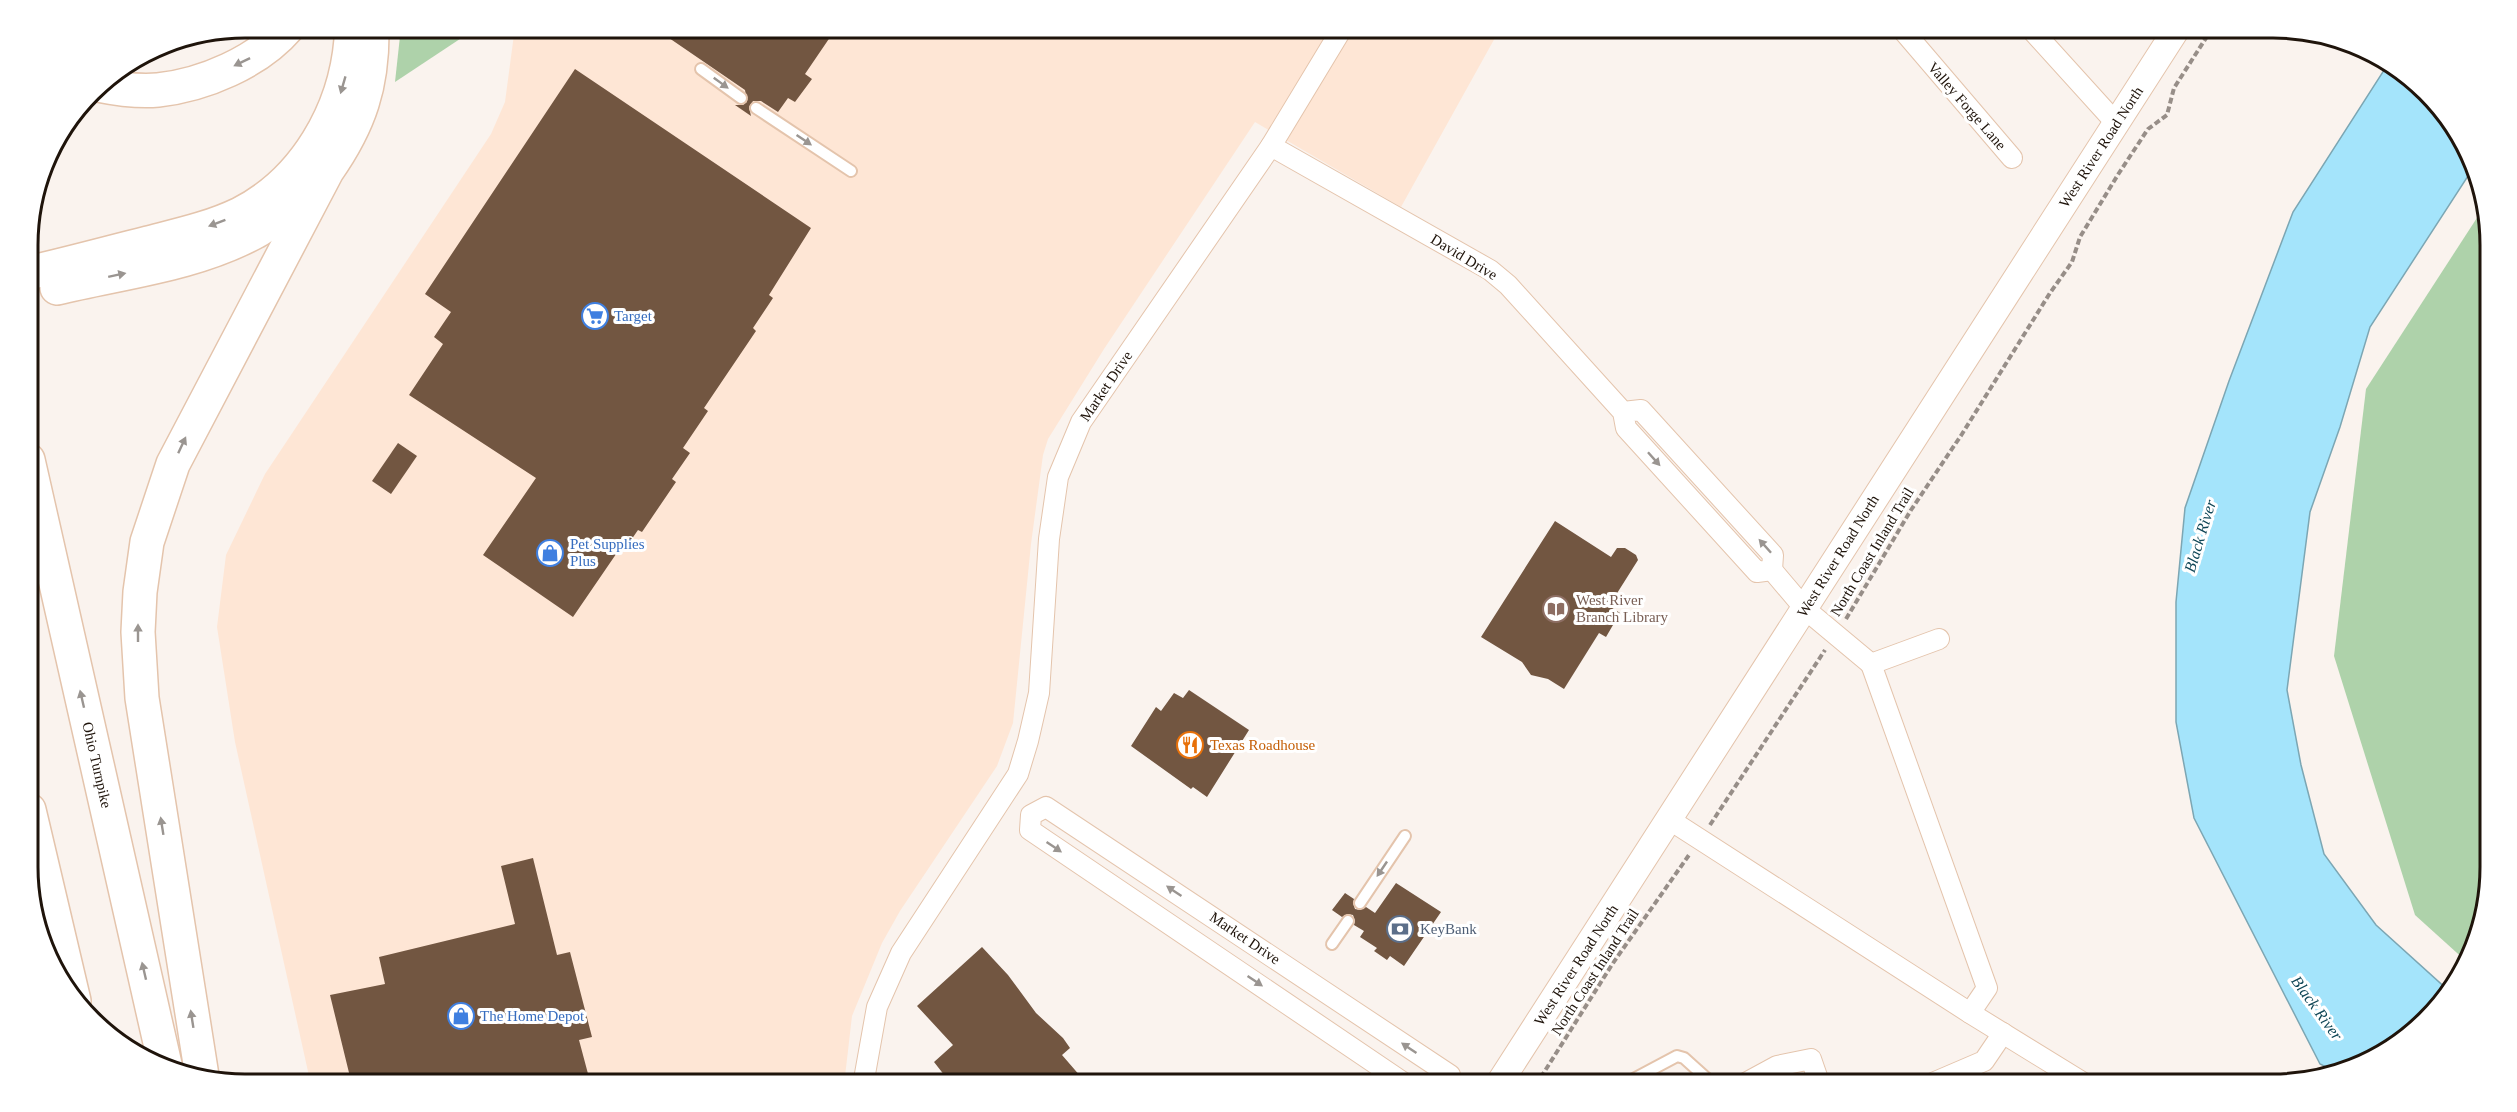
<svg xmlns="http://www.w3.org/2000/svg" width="2517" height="1112" font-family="'Times New Roman',serif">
<rect width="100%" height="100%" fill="#faf3ee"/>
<!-- built -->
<path fill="#fee6d5" d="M515,27h986l-100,180 -146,-85 -151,227 -56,90 -5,16 -12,89 -18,179 -16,43 -97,145 -18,32 -30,73 -8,69h-533l-76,-343 -18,-115 9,-72 39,-81 226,-340 14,-32z"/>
<!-- green -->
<g fill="#aed2aa">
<path d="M401,27h77l-83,55z"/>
<path d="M2484,207l4,10 2,650 -17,84 -6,11 -52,-47 -81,-259 32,-267z"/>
</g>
<!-- water -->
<path fill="#a4e4fb" stroke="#7ca6b3" stroke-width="1.5" d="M2386,67l59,46 25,60 -100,154 -30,100 -30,85 -23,178 14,75 23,89 52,71 74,67 -5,8 -52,48 -53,26 -20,-10 -126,-246 -18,-96v-120l9,-94 44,-127 64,-169z"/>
<!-- building -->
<g fill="#725641">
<path d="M653,27h184l-32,47 7,5 -17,23 -7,-4 -10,14 -17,-11h-8l-4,6 2,9 -16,-11h8l4,-3 -2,-12z"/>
<path d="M575,69l236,159 -42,67 4,3 -20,30 3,3 -52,77 4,3 -25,37 7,5 -18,26 4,3 -34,50 -4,-2 -9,13 -4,-2 -52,76 -90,-62 53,-77 -127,-83 34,-51 -9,-7 17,-25 -26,-18z"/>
<path d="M398,443l19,13 -26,38 -19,-13z"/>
<path d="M1555,521l56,36 6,-9h8l11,7 2,5 -29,46 11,7 -14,24 -7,-4 -35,56 -16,-10 -17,-4 -9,-13 -41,-25z"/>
<path d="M1189,690l60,40 -42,67 -14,-10 -2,2 -60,-43 25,-39 5,4 13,-18 9,5z"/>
<path d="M533,858l24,97 13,-3 22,85 -13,3 12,45h-239l-22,-90 55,-11 -6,-27 136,-33 -14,-58z"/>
<path d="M1396,883l45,29 -37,54 -14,-10 -3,4 -13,-9 3,-3 -17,-11 4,-6 -10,-6 1,-4 -2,-6 -5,-1 -6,3 -10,-7 13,-17 9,6 -1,4 2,6 5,1 6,-3 9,6z"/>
<path d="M982,947l26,28 28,38 27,25 7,10 -8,7 26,30h-136l-18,-23 19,-17 -36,-39z"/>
</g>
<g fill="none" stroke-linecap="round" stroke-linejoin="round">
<defs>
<g id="service">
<path d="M701,69l40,29"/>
<path d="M756,108l95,63"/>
<path d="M1360,903l45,-67"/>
<path d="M1332,944l16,-23"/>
<path d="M1627,1085l3,-4 47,-25 7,2 30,27"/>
</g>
<g id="minor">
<path d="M1900,27l112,131"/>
<path d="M2029,27l87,96"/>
<path d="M1271,146l219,124 18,15 115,127 3,16 131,144 15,-2 1,-15 -132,-145 -18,2"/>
<path d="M1772,570l33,39 66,55 68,-25"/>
<path d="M1871,664l116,324 -17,25"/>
<path d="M1670,820l300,193 117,72"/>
<path d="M863,1085l14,-78 24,-54 117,-179 10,-33 11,-48 10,-154 9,-62 23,-55 190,-276 72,-119"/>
<path d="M1407,1085l-377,-255 1,-15 15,-8 404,268 1,10"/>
<path d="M1742,1085l35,-19 34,-7 9,26"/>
<path d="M1928,1085l56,-24 19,-28"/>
</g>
<path id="tertiary" d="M1498,1085l680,-1058"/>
<g id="motorway">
<path d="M98,85c20,4 39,7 60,5 46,-5 100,-28 130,-63"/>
<path d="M28,273c40,-9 80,-20 120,-30 31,-8 63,-15 92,-29 65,-33 105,-103 111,-174"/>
<path d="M57,288c66,-16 137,-23 198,-56 14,-8 28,-21 39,-32"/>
<path d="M28,460l138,609"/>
<path d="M29,810l45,191"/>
<path d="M202,1076l-60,-378 -4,-66 2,-40 7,-50 26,-78 154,-293c33,-47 46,-86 45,-144"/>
</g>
</defs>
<!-- service casing -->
<use href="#service" stroke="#e4c4ac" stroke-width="14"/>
<!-- minor casing -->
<use href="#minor" stroke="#e4c4ac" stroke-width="22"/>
<!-- tertiary casing -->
<use href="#tertiary" stroke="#e4c4ac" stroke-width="28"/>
<!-- motorway casing -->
<use href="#motorway" stroke="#e4c4ac" stroke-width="36"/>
<!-- path -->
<g stroke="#978e88" stroke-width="4" stroke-dasharray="6 3" stroke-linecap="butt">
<path d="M1846,619l65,-109 51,-76 88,-141 22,-31 8,-25 39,-64 29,-44 19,-14 7,-27 39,-61"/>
<path d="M1710,825l115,-175"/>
<path d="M1536,1085l77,-122 76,-108"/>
</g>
<!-- service -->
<use href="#service" stroke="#fff" stroke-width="10"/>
<!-- minor -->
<use href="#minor" stroke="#fff" stroke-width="20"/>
<!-- tertiary -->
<use href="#tertiary" stroke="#fff" stroke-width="26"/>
<!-- motorway -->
<use href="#motorway" stroke="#fff" stroke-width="33"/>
</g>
<!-- one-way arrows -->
<defs><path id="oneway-solid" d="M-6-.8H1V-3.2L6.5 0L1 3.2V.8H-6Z" transform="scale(1.5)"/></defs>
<g fill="#9a9591">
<use href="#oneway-solid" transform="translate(242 62) rotate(154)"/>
<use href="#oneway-solid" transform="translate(721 83) rotate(36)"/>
<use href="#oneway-solid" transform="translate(343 85) rotate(106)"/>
<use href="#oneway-solid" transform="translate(804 140) rotate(34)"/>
<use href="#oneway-solid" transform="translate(217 223) rotate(159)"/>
<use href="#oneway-solid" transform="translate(117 275) rotate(-12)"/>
<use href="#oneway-solid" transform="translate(182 445) rotate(-65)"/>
<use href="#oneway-solid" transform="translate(1654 459) rotate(48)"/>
<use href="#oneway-solid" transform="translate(1765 546) rotate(-132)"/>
<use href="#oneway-solid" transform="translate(138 633) rotate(-90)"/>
<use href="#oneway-solid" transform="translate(82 699) rotate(-103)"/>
<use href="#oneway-solid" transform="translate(162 826) rotate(-99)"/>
<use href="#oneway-solid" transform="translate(1054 847) rotate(34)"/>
<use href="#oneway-solid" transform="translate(1382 869) rotate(124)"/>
<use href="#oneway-solid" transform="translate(1174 891) rotate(-146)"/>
<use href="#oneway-solid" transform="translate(144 971) rotate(-103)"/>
<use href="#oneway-solid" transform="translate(1255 981) rotate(34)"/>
<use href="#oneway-solid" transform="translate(192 1019) rotate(-99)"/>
<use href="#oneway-solid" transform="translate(1409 1048) rotate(-146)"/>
</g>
<!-- icons -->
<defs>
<symbol id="supermarket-ring" viewBox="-11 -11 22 22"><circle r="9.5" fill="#fff" stroke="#3f7fe0" stroke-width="1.5"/><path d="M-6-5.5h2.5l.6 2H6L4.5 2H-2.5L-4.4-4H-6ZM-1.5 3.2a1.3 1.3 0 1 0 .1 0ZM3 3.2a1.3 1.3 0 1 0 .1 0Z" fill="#3f7fe0"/></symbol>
<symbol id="shop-ring" viewBox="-11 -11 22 22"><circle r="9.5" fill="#fff" stroke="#3f7fe0" stroke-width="1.5"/><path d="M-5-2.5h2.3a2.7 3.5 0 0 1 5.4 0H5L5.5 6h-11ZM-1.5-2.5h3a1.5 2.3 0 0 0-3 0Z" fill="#3f7fe0"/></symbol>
<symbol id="library-ring" viewBox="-11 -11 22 22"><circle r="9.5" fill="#fff" stroke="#8d6e63" stroke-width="1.5"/><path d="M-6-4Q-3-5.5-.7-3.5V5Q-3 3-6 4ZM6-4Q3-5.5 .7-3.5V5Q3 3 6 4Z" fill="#8d6e63"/></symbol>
<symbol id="restaurant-ring" viewBox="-11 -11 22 22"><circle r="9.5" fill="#fff" stroke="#e8710a" stroke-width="1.5"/><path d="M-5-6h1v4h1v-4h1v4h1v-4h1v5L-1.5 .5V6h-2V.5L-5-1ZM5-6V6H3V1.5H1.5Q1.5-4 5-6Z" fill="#e8710a"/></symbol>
<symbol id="bank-ring" viewBox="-11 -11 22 22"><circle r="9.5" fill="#fff" stroke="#5c6f8a" stroke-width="1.5"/><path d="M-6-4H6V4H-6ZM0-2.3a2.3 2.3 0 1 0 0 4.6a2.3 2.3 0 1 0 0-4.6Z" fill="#5c6f8a"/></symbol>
</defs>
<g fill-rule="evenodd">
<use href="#supermarket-ring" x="580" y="301" width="30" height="30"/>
<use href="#shop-ring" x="535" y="538" width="30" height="30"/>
<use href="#library-ring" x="1541" y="594" width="30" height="30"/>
<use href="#restaurant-ring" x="1175" y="730" width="30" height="30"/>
<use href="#bank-ring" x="1385" y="914" width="30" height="30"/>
<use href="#shop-ring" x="446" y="1001" width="30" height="30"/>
</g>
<g text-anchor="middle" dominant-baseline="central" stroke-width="6" stroke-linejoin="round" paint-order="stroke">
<!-- street labels -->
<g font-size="15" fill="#1f140b" stroke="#fff">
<text transform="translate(1967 106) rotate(49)">Valley Forge Lane</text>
<text transform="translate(2101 147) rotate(-57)">West River Road North</text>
<text transform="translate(1464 257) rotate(31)">David Drive</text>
<text transform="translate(1106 386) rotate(-56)">Market Drive</text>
<text transform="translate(1872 552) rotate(-59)">North Coast Inland Trail</text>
<text transform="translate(1838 556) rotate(-58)">West River Road North</text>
<text transform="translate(97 765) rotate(77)">Ohio Turnpike</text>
<text transform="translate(1245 938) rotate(34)">Market Drive</text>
<text transform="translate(1576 965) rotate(-57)">West River Road North</text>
<text transform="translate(1595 972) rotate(-57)">North Coast Inland Trail</text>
</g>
<!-- shop labels -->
<g font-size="15" fill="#366cbe" stroke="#fff" text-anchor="start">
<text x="614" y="316">Target</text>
<text x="570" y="544">Pet Supplies<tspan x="570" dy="17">Plus</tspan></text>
<text x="480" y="1016">The Home Depot</text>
</g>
<!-- education labels -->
<g font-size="15" fill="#785e54" stroke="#fff" text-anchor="start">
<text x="1576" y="600">West River<tspan x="1576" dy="17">Branch Library</tspan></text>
</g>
<!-- food labels -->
<g font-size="15" fill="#c56008" stroke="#fff" text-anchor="start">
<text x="1210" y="745">Texas Roadhouse</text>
</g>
<!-- service labels -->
<g font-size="15" fill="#4e5e75" stroke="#fff" text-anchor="start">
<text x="1420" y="929">KeyBank</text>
</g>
<!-- water labels -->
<g font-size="16" font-style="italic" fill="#0f4656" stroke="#fff">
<text transform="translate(2200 536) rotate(-73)">Black River</text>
<text transform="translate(2317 1008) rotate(54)">Black River</text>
</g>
</g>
<!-- crop -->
<path d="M0 0H2517V1112H0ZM245 38H2273A207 207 0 0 1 2480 245V867A207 207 0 0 1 2273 1074H245A207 207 0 0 1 38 867V245A207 207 0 0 1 245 38Z" fill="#fff" fill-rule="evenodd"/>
<path fill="none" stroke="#1f140b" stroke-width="3" d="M245 38H2273A207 207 0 0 1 2480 245V867A207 207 0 0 1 2273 1074H245A207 207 0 0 1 38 867V245A207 207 0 0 1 245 38Z"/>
</svg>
